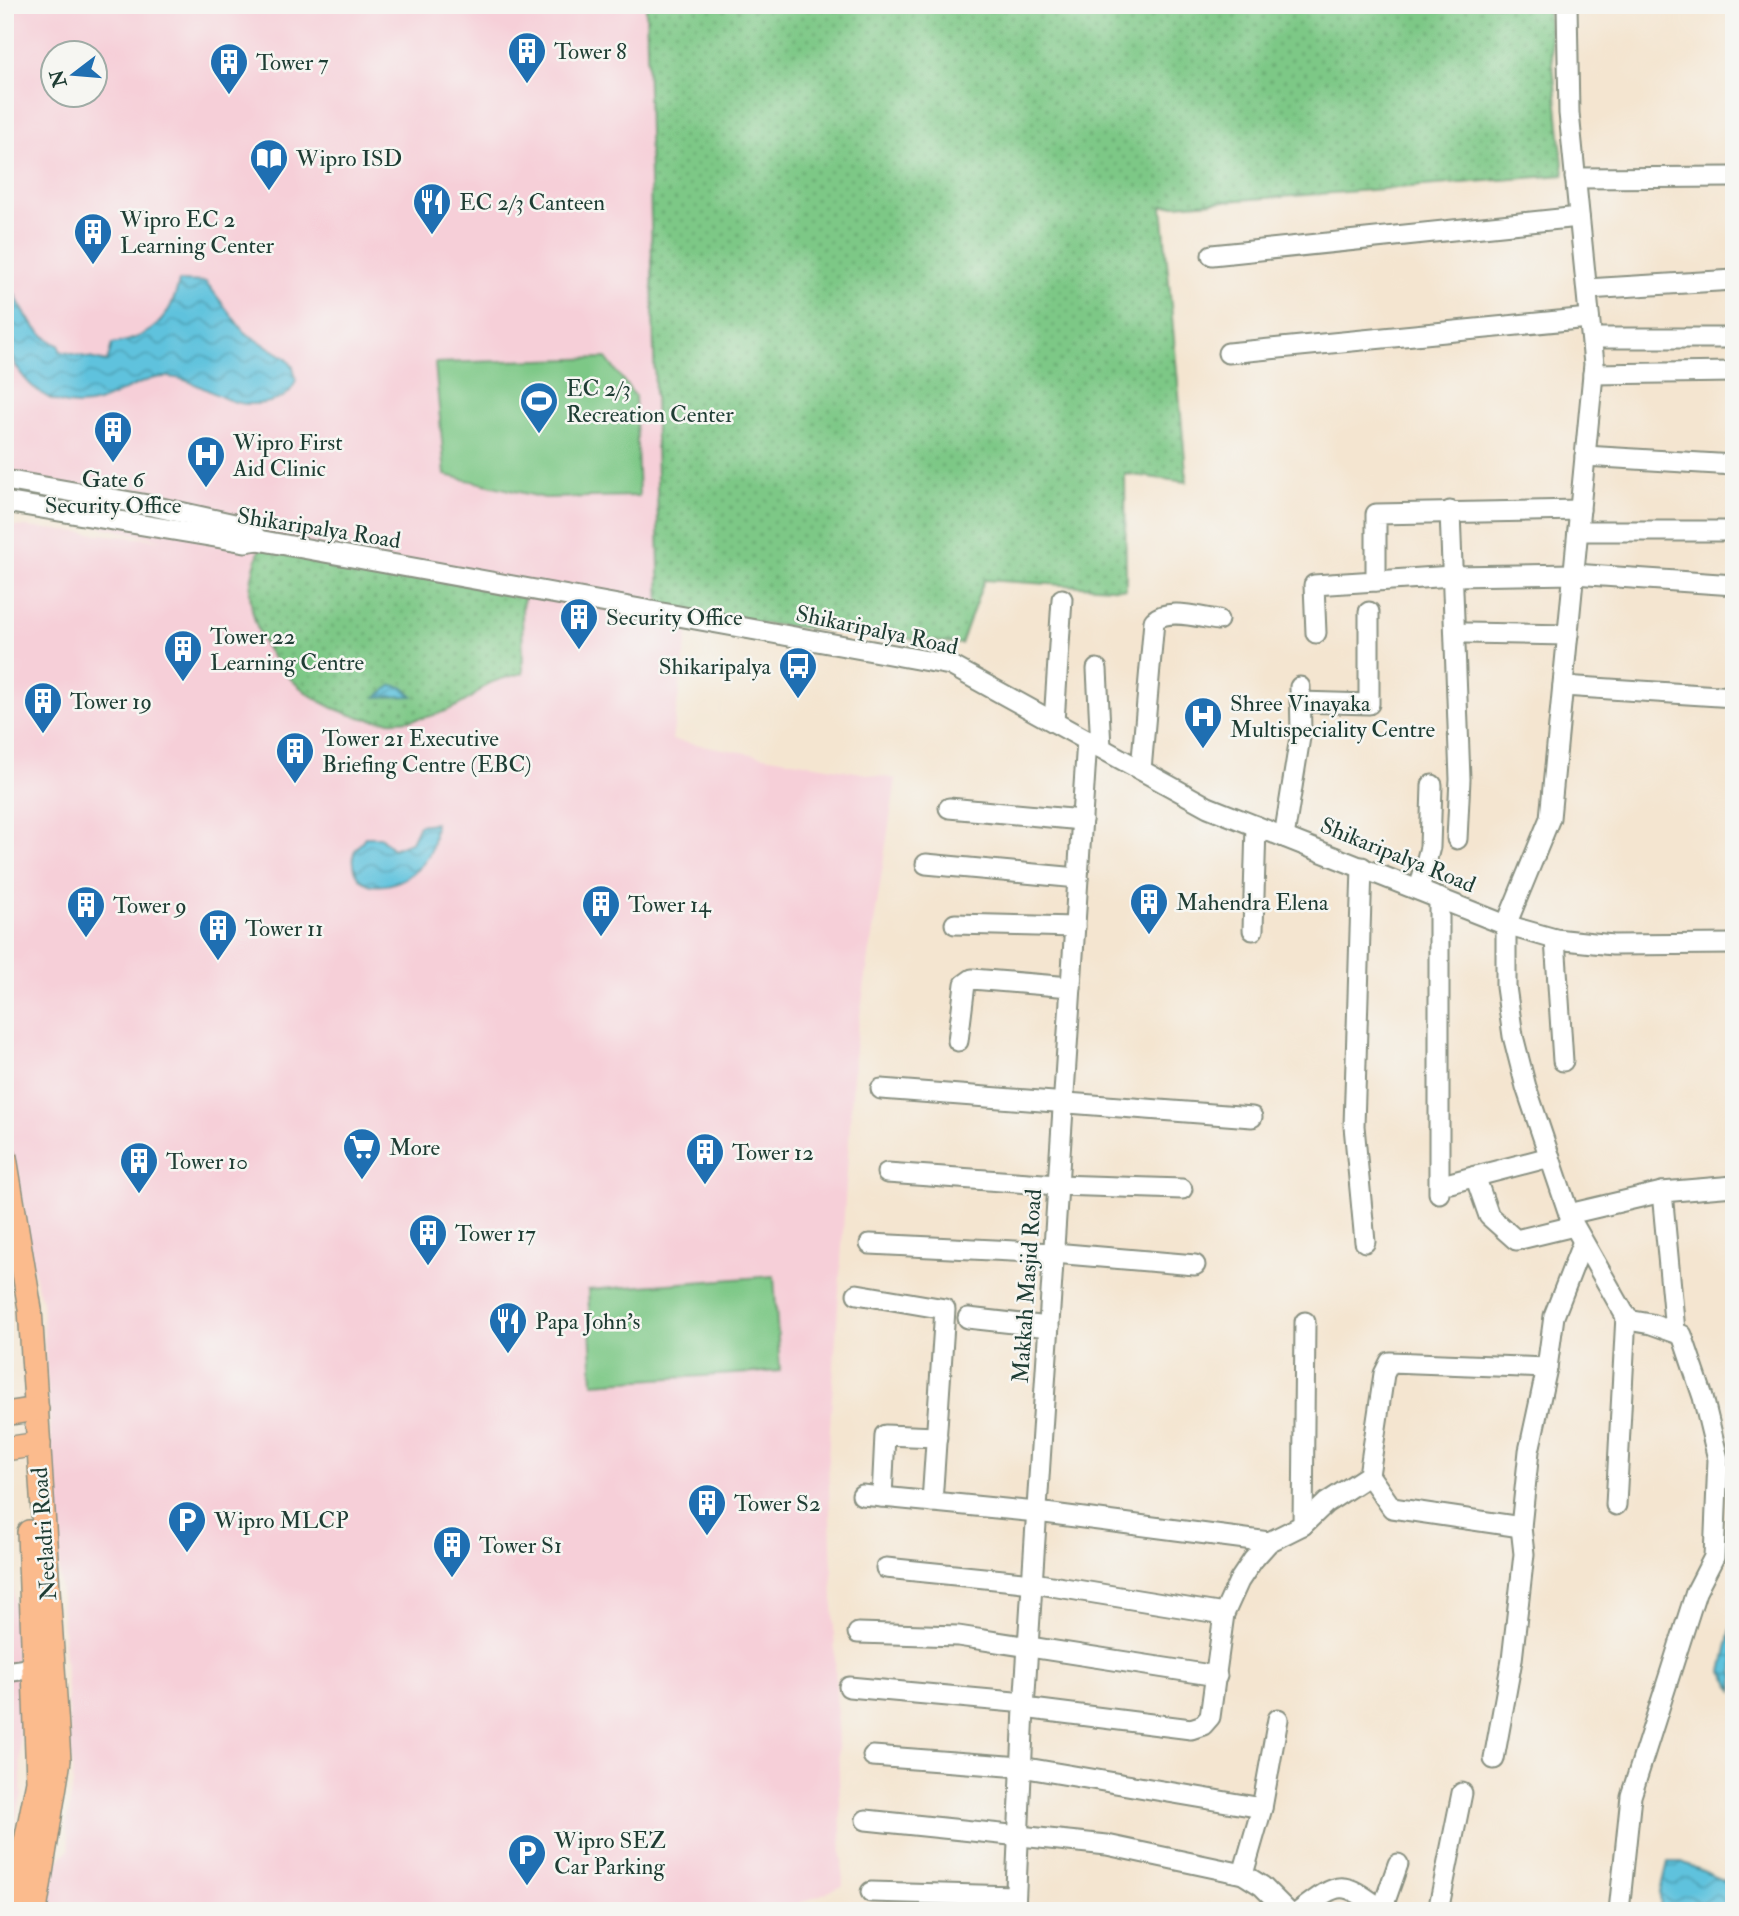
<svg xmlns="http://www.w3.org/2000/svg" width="1739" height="1916" font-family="'IM FELL Double Pica',serif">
<defs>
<pattern id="grass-dots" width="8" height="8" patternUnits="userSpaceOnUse" patternTransform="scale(1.75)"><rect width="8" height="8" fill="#7dc886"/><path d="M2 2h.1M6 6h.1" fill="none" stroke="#66a46e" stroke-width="1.8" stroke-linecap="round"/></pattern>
<pattern id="water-waves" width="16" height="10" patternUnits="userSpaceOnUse" patternTransform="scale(1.75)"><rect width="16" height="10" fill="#5fc2dd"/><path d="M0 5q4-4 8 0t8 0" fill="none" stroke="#4e9fb4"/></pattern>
</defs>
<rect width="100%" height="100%" fill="#f6f6f2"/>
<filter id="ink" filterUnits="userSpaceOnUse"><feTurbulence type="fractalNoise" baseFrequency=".0143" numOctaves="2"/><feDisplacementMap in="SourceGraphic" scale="14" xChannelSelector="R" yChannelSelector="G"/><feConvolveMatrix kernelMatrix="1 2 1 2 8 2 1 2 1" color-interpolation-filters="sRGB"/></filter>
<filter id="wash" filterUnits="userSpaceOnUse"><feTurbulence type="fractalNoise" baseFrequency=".00686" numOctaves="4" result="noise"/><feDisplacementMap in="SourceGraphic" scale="28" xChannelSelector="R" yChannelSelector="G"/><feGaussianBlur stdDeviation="1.57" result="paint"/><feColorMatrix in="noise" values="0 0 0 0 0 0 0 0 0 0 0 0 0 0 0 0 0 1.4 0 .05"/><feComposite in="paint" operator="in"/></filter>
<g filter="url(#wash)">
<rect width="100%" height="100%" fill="#f4e5d0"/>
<!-- built -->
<g fill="#f6cfd8" fill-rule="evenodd">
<path d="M5,5h641l14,607 30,6 -18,122 224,39 -41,270 -27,409 15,428 -63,25h-736l10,-47 16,-15 -4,-23 7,-41 -31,-483 -7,-24 -12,-73 -18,-71v-609l158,15 -158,-34zM52,52h42v42h-42z"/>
<path d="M5,1382l17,413 -17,66z"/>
</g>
<!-- grass -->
<g fill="url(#grass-dots)" stroke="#4e825d" stroke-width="2">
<path d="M646,5h901l17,170 -402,31 25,276 -62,-8 1,115 -142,-9 -23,64 -301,-31z"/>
<path d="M262,541l265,48 -5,17 1,67c-11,3 -25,6 -35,11 -6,4 -11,10 -17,14 -14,9 -32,17 -49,20 -80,18 -167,-42 -172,-125 0,-17 8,-37 12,-52z"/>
</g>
<!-- pitch -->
<g fill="#7dc886" stroke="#4e825d" stroke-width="2">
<path d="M606,358l29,38 4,100 -94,2 -100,-23 -10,-112z"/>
<path d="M774,1276l6,95 -187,12 -5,-93z"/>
</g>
<!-- water -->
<g fill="url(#water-waves)" stroke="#3f8088" stroke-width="2">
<path d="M179,281l27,1 38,50 42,26 7,9 3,13c-7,21 -27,24 -48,24 -28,-1 -51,-26 -80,-27 -24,-1 -48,18 -70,25 -44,13 -79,-18 -92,-59 -4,-13 -1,-34 -1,-48h10c10,22 23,41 45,51v5l47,11 5,-18c38,-6 59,-24 67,-63z"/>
<path d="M393,685l12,3 7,8 -36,1z"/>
<path d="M435,823c-1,9 -1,19 -4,27 -14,37 -83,56 -77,2l11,-15h15l13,12 18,-7 8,-17z"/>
<path d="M1734,1615v75l-12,-18z"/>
<path d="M1668,1862h14l52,23v26h-73l-1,-16z"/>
</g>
</g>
<g filter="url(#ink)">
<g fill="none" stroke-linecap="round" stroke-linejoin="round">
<defs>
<g id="minor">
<path d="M1567,5l2,108 25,251 -44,454 -44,107v62l7,49 13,51 45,133 57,100 23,4 31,11 21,62 15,62 -4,98 -18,35 -65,204 -12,115"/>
<path d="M1575,178l159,-1"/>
<path d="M1212,255l367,-38"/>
<path d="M1587,289l147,-9"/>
<path d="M1592,338h142"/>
<path d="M1228,353l361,-35"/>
<path d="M1593,374l141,-2"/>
<path d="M1585,456l149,9"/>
<path d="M5,480l143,25 100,22 10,13"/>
<path d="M5,502l240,40 13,-2 692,125 258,142 298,118 49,14 58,6 121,-1"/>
<path d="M1450,511l10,268 -3,60"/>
<path d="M1578,531h147"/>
<path d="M1376,581l76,-5 122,-2 160,11"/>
<path d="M1316,633l-2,-48 62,-4v-67l204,-4"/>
<path d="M1466,633l102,2"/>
<path d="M1097,669l4,79"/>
<path d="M1563,686l171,11"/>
<path d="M1300,702l69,2v-92"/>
<path d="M1054,722l8,-123"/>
<path d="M1141,770l13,-149c13,-14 47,-3 64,-1"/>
<path d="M949,808l133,12"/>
<path d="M1284,837l17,-106 -1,-44"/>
<path d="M926,864l152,14"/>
<path d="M1362,867l-8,259 11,116"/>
<path d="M1419,890l11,-43 2,-62"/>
<path d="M955,924l120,3"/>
<path d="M1253,930l3,-104"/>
<path d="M1555,939l8,122"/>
<path d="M958,1041l7,-57 7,-5 99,8"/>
<path d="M881,1089l371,28"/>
<path d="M887,1173l171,12 124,4"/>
<path d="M1475,1176l14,40 27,24 58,-14"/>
<path d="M1450,1183l100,-26"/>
<path d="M1662,1192l13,139"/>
<path d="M1439,1193v-295"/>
<path d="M1569,1214l93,-22 72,-6"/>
<path d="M870,1244l184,9 141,12"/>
<path d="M857,1294l88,15 -13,193"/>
<path d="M968,1318l81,9"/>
<path d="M1369,1475l23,33 129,19"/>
<path d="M862,1495l175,17 232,30"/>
<path d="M882,1497l3,-62 52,2"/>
<path d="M1616,1505l10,-190"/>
<path d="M1303,1525l2,-203"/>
<path d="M886,1568l147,15 191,31"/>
<path d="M858,1633l100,3 259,40"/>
<path d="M5,1672l29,-4"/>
<path d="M849,1687l176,16"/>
<path d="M1024,1708l167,21 12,-4 7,-8 14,-103 15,-33 14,-21 16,-18 34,-17 23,-22 43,-28 15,-101 6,-12 157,6"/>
<path d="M873,1756l148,11 241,41"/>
<path d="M1494,1759l18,-99 12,-106 -3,-27 8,-76 18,-83 7,-52 28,-72"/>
<path d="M866,1820l241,25 136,29 19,12 25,25"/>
<path d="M1243,1874l19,-66 16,-89"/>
<path d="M871,1892l144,4"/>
<path d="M1382,1910l16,-46"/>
<path d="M1015,1911l9,-203 63,-968"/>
<path d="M1300,1911c42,-32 42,-30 84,0"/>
<path d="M1438,1911l24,-118"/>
</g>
<g id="major">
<path d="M5,1157l25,152 29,451 -24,151"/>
<path d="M5,1414l32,-5"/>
<path d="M5,1449l34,-5"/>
<path d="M12,1911l26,-130 -9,-249"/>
</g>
</defs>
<!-- minor casing -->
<use href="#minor" stroke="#8a9182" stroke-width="23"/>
<!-- major casing -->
<use href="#major" stroke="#8a9182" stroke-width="26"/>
<!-- minor -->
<use href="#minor" stroke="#fff" stroke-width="19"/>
<!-- major -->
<use href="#major" stroke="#fbbb8d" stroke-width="23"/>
</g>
</g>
<!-- icons -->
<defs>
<symbol id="building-pin" viewBox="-11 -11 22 30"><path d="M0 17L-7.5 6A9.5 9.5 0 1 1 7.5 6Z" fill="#1f6fb2" stroke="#f6f6f2"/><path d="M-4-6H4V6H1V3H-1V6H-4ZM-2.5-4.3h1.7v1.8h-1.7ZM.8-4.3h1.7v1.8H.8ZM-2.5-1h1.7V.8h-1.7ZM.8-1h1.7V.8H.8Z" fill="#fff"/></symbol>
<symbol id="library-pin" viewBox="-11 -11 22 30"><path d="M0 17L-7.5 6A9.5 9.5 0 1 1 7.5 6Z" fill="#1f6fb2" stroke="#f6f6f2"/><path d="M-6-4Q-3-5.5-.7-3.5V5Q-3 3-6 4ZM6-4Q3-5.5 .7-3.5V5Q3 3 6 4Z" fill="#fff"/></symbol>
<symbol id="restaurant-pin" viewBox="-11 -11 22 30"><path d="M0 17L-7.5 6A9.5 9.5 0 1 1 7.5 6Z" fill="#1f6fb2" stroke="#f6f6f2"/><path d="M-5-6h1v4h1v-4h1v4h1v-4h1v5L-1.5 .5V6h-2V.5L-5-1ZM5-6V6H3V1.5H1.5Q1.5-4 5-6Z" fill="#fff"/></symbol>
<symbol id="stadium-pin" viewBox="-11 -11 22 30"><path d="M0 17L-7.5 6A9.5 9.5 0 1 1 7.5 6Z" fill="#1f6fb2" stroke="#f6f6f2"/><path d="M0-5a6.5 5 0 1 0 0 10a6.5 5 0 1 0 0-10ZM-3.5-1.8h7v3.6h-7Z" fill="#fff"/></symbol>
<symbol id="hospital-pin" viewBox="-11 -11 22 30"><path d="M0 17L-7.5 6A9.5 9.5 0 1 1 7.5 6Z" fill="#1f6fb2" stroke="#f6f6f2"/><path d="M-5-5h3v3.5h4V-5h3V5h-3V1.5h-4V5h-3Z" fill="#fff"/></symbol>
<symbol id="bus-pin" viewBox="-11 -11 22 30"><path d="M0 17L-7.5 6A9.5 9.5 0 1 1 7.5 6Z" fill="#1f6fb2" stroke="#f6f6f2"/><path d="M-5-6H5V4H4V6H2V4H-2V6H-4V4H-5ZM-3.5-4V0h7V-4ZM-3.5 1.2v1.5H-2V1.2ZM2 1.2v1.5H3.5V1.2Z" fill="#fff"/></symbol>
<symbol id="supermarket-pin" viewBox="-11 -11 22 30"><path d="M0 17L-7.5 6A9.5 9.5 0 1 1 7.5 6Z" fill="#1f6fb2" stroke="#f6f6f2"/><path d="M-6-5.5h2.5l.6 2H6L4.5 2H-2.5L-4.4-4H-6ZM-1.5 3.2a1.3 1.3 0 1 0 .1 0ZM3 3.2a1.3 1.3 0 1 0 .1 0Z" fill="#fff"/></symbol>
<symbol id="parking-pin" viewBox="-11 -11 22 30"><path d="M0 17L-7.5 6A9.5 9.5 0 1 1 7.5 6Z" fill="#1f6fb2" stroke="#f6f6f2"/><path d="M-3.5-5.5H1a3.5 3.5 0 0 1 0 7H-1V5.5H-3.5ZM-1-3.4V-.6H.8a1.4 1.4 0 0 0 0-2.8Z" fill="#fff"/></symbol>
</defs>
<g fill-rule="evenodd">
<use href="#building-pin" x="505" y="29" width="44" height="60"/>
<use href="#building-pin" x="207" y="40" width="44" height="60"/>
<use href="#library-pin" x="247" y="136" width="44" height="60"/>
<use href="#restaurant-pin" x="410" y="180" width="44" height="60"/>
<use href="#building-pin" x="71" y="210" width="44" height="60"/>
<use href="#stadium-pin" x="517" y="379" width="44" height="60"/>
<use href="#building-pin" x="91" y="408" width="44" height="60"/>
<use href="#hospital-pin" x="184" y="433" width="44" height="60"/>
<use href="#building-pin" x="557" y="595" width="44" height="60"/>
<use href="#building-pin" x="161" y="627" width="44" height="60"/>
<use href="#bus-pin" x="776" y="644" width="44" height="60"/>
<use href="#building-pin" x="21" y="679" width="44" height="60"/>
<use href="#hospital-pin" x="1181" y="694" width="44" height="60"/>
<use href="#building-pin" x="273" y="729" width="44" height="60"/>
<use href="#building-pin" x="1127" y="880" width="44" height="60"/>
<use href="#building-pin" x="579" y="882" width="44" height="60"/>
<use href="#building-pin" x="64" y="883" width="44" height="60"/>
<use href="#building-pin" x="196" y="906" width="44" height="60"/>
<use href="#supermarket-pin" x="340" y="1125" width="44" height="60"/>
<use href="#building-pin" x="683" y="1130" width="44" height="60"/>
<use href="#building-pin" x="117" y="1139" width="44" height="60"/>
<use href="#building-pin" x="406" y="1211" width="44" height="60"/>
<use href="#restaurant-pin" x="486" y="1299" width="44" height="60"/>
<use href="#building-pin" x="685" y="1481" width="44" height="60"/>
<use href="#parking-pin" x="165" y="1498" width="44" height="60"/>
<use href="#building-pin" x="430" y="1523" width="44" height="60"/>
<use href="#parking-pin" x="505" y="1831" width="44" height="60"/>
</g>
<g text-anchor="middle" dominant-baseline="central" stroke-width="5" stroke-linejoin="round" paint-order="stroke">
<!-- poi labels -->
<g font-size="23" fill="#1f3d34" stroke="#f6f6f2" text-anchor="start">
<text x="554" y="51">Tower 8</text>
<text x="256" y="62">Tower 7</text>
<text x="296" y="158">Wipro ISD</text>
<text x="459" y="202">EC 2/3 Canteen</text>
<text x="120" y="219">Wipro EC 2<tspan x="120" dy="26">Learning Center</tspan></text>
<text x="566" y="388">EC 2/3<tspan x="566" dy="26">Recreation Center</tspan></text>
<text x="233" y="442">Wipro First<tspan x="233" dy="26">Aid Clinic</tspan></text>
<text x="113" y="479" text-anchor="middle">Gate 6<tspan x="113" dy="26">Security Office</tspan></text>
<text x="606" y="617">Security Office</text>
<text x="210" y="636">Tower 22<tspan x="210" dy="26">Learning Centre</tspan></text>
<text x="771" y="666" text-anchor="end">Shikaripalya</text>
<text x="70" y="701">Tower 19</text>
<text x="1230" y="703">Shree Vinayaka<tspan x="1230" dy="26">Multispeciality Centre</tspan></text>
<text x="322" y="738">Tower 21 Executive<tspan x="322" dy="26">Briefing Centre (EBC)</tspan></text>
<text x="1176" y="902">Mahendra Elena</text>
<text x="628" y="904">Tower 14</text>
<text x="113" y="905">Tower 9</text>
<text x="245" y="928">Tower 11</text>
<text x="389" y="1147">More</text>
<text x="732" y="1152">Tower 12</text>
<text x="166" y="1161">Tower 10</text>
<text x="455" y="1233">Tower 17</text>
<text x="535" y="1321">Papa John's</text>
<text x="734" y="1503">Tower S2</text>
<text x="214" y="1520">Wipro MLCP</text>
<text x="479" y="1545">Tower S1</text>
<text x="554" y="1840">Wipro SEZ<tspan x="554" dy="26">Car Parking</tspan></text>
</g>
<!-- street labels -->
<g font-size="23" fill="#1f3d34" stroke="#f6f6f2">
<text transform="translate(319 528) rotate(9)">Shikaripalya Road</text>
<text transform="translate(877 630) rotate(12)">Shikaripalya Road</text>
<text transform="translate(1398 855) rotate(22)">Shikaripalya Road</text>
<text transform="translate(1027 1286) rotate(-86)">Makkah Masjid Road</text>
<text transform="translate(44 1534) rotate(-94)">Neeladri Road</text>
</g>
</g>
<!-- margin -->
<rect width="1739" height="1916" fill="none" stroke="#f6f6f2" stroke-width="28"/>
<!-- north arrow -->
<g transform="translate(74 74) rotate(254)"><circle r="33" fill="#f6f6f2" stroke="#a0aca6" stroke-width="2"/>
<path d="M0-5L12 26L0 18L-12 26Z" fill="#1f6fb2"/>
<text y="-10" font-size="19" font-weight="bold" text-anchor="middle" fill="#1f3d34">N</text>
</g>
</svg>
